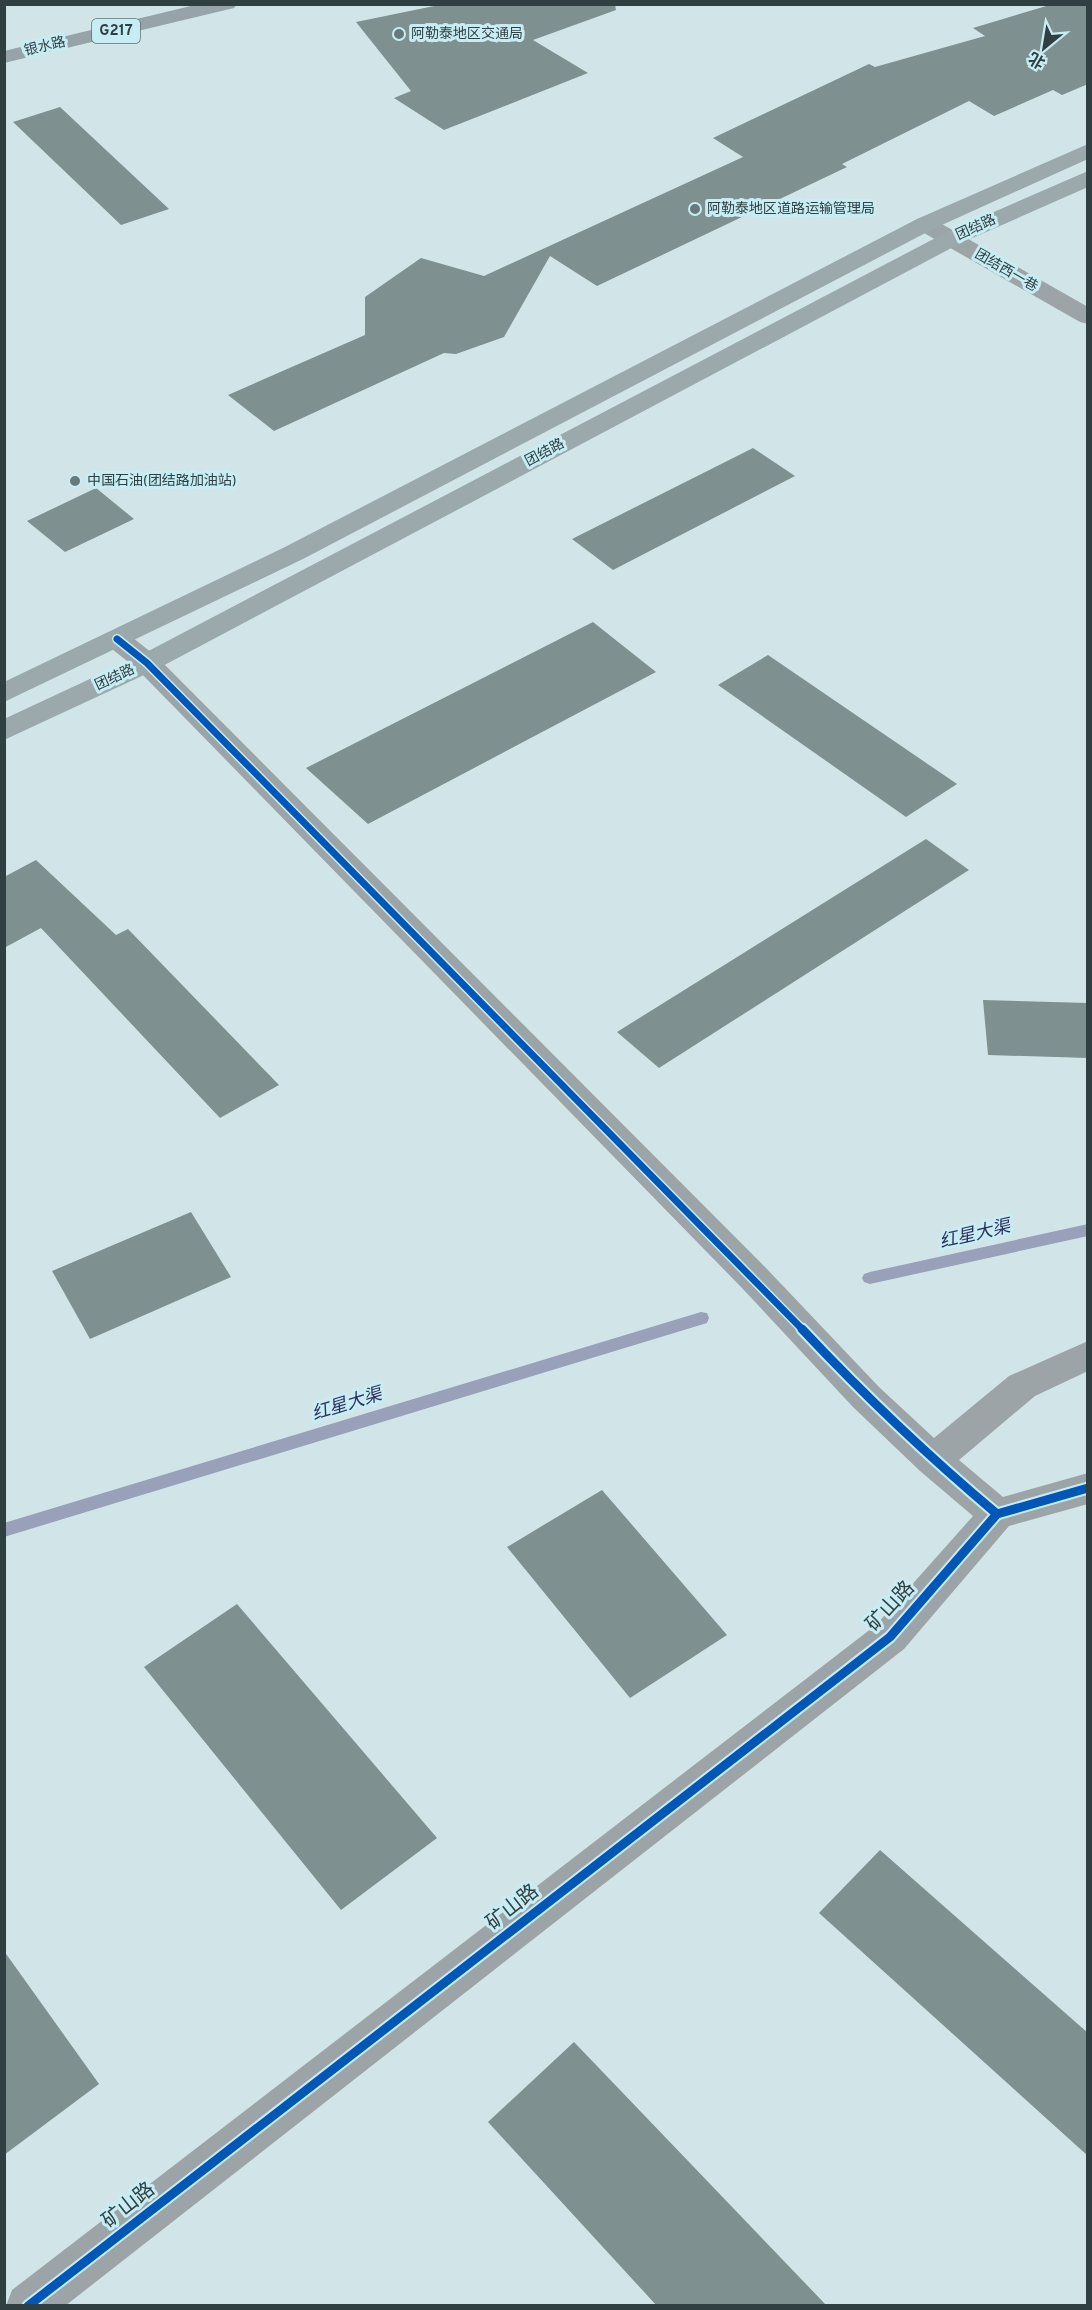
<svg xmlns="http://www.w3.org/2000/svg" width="1092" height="2310" font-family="Overpass,'Noto Sans SC',sans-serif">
<rect width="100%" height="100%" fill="#d1e5e9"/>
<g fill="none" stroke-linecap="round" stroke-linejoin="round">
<!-- stream -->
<g fill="#98a1b9" fill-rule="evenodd">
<path d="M1088,1224v12l-218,48 -6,-2 -2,-4 2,-4 6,-2z"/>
<path d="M701,1312l6,1 2,5 -2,5 -703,214v-14z"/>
</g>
</g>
<!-- building -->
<g fill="#7e9090">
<path d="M444,4h171l1,6 -83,30 55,33 -144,57 -50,-32 17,-7 -55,-69z"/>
<path d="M1053,4h35v80l-26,11 -9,-5 -59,26 -25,-15 -127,63 5,3 -250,119 -47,-30 -46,81 -48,17 -12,-1 -170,78 -46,-36 137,-60v-38l56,-39 63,18 259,-119 -30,-19 156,-74 6,3 110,-31 -12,-8z"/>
<path d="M60,107l109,102 -48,16 -108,-103z"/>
<path d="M753,448l42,28 -182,94 -41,-31z"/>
<path d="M96,488l38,31 -69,33 -38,-31z"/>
<path d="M593,622l63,50 -288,152 -62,-56z"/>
<path d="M768,655l189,129 -51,33 -188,-132z"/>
<path d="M926,839l43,31 -310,198 -42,-36z"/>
<path d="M36,860l80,75 12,-6 151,156 -59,33 -179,-190 -37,20v-71z"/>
<path d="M983,1000l105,3v55l-100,-3z"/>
<path d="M191,1212l40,65 -141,62 -38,-68z"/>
<path d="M602,1490l125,145 -97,63 -123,-151z"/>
<path d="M237,1604l200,234 -96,72 -197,-243z"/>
<path d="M880,1850l208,183v123l-269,-243z"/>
<path d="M4,1951l95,133 -95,71z"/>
<path d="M574,2042l253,264h-170l-169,-184z"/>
</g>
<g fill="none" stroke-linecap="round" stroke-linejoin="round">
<!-- minor -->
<g fill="#9ca4a8" fill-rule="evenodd">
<path d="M925,217l8,2 155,88v17l-8,-2 -163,-93 -3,-5 3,-5z"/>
<path d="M117,630l10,3 30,24 609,611 113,119 55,51 75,-62 79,-35v30l-53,25 -76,64 44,37 85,-24v31l-79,22 -105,123 -839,657h-59l6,-16 864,-665 97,-109 -53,-45 -67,-64 -111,-119 -605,-619 -30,-24 -4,-6 4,-6z"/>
</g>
<!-- major -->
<g fill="#9ba9ad" fill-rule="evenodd">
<path d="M1088,144v15l-155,70 -630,330 -299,143v-20l281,-135 632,-328z"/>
<path d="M1088,171v16l-129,57 -802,425 -153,71v-21l133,-62 806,-423z"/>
</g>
<!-- highway -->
<path fill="#96a3a8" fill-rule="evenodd" d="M199,4h38l-3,4 -230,55v-12z"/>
<defs>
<path id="cycleway-far1" d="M117,639l30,24 656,667"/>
<g id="cycleway">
<path d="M802,1329c62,66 126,127 195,185l91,-26"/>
<path d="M28,2306l862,-669 107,-123"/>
</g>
</defs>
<!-- cycleway-far1 casing -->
<use href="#cycleway-far1" stroke="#c7ecf3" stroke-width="10"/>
<!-- cycleway casing -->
<use href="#cycleway" stroke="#c7ecf3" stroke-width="13"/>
<!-- cycleway-far1 -->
<use href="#cycleway-far1" stroke="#0057b8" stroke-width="7"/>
<!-- cycleway -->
<use href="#cycleway" stroke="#0057b8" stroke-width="9"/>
</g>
<!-- markers -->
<g fill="#68797c" stroke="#c7ecf3" stroke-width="2">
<circle cx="399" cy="34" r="6"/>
<circle cx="695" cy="209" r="6"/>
<circle cx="75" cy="481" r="6"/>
</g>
<g text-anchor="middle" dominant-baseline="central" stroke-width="6" stroke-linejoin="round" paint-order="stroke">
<!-- far-poi labels -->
<g font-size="14" fill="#303f42" stroke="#c7ecf3" text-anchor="start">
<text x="411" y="34">阿勒泰地区交通局</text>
<text x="707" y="209">阿勒泰地区道路运输管理局</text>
<text x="87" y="481">中国石油(团结路加油站)</text>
</g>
<!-- far-street labels -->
<g font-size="14" fill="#303f42" stroke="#c7ecf3">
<text transform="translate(45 47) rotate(-13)">银水路</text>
<text transform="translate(976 228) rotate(-24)">团结路</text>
<text transform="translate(1006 271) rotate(30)">团结西一巷</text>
<text transform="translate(545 453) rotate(-28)">团结路</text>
<text transform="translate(115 678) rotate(-25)">团结路</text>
</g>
<!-- shield labels -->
<rect fill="#c7ecf3" stroke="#5d7377" stroke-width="1.5" x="92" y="19" width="48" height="24" rx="4.5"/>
<g font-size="15" font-weight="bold" fill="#303f42">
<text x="116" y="31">G217</text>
</g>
<!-- water labels -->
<g font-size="18" font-style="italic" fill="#2e305e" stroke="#c7ecf3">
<text transform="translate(975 1235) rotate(-13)">红星大渠</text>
<text transform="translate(347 1405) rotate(-17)">红星大渠</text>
</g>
<!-- near-street labels -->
<g font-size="20" fill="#303f42" stroke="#c7ecf3">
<text transform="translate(891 1607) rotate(-47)">矿山路</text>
<text transform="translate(513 1908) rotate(-38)">矿山路</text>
<text transform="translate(129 2206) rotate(-38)">矿山路</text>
</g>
</g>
<!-- border -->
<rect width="1092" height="2310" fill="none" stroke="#303f42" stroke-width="12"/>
<!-- north arrow -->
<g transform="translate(1044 48) rotate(210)" stroke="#c7ecf3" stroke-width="4.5" paint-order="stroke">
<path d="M0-4.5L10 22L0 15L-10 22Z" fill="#303f42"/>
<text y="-9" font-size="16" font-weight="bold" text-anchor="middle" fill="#303f42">北</text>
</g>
</svg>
